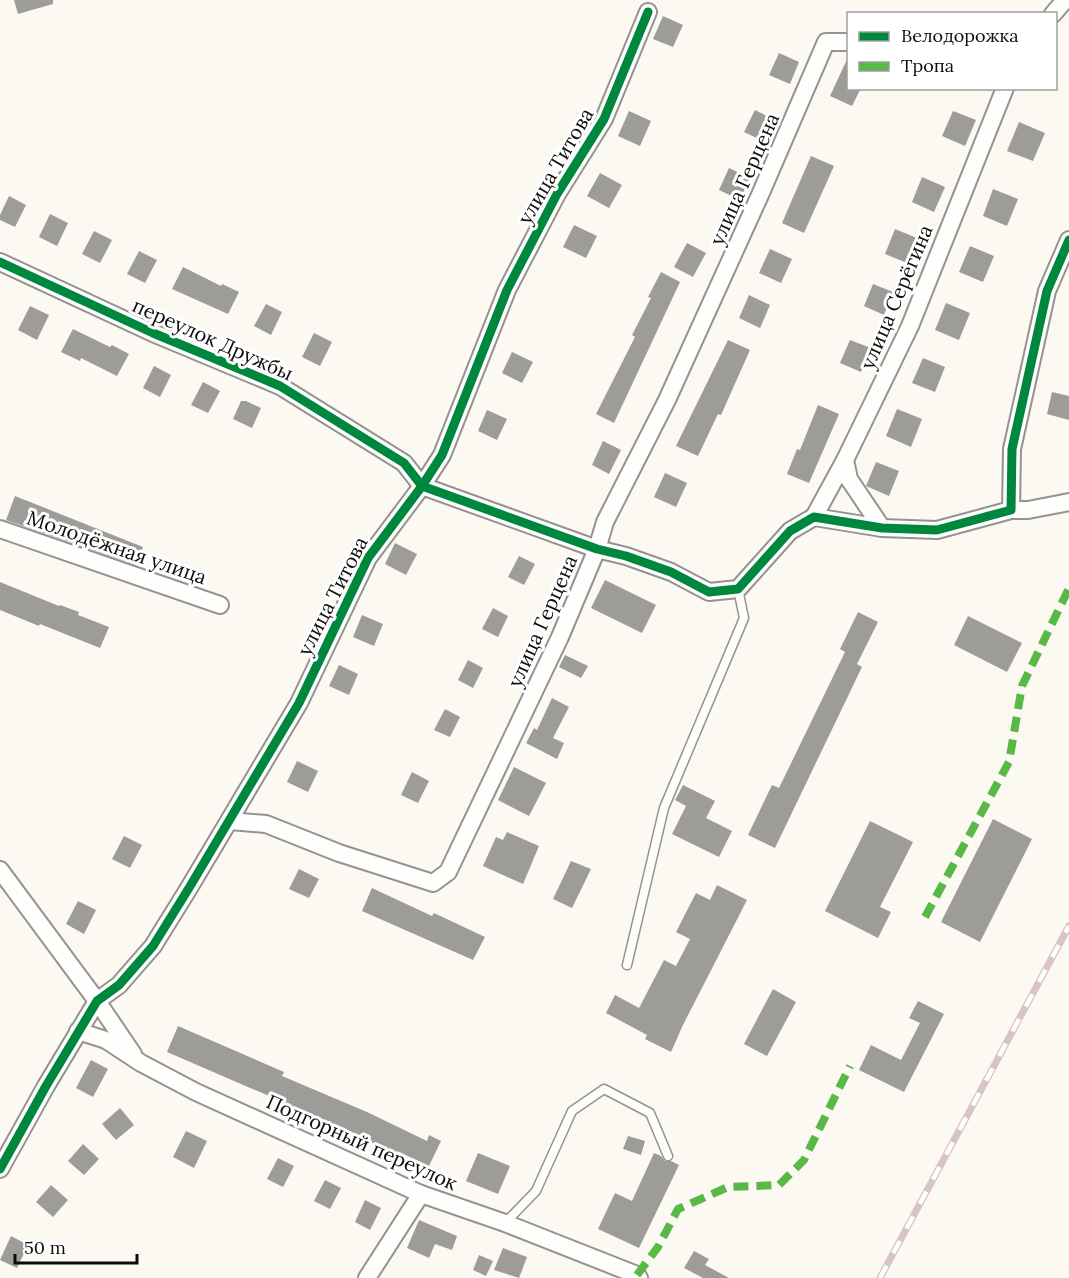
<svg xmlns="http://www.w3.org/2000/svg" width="1069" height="1278" font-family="Lora,serif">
<rect width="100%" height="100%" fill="#fbf9f2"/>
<!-- building -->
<g fill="#9e9c98">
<path d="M14,0h39v4l-35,10z"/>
<path d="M663,16l20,9 -10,22 -20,-8z"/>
<path d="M779,53l20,9 -9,22 -21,-9z"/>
<path d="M849,55v33h12l-9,18 -22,-10z"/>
<path d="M755,110l20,10 -10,22 -21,-10z"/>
<path d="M629,111l22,10 -11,25 -22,-10z"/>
<path d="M953,111l23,9 -11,26 -23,-10z"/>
<path d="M1019,122l26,11 -12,28 -26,-10z"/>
<path d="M811,156l23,10 -30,67 -22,-10z"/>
<path d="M729,168l21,10 -10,22 -21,-10z"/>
<path d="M600,173l22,12 -13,23 -22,-12z"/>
<path d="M922,177l23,10 -11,25 -22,-10z"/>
<path d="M993,189l25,10 -11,27 -24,-10z"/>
<path d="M9,196l17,9 -11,22 -15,-7v-5z"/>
<path d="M50,214l18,9 -11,23 -18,-9z"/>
<path d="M574,225l23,11 -11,22 -23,-11z"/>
<path d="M895,229l22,9 -10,25 -22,-9z"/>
<path d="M94,231l18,9 -12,23 -18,-9z"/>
<path d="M687,243l19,10 -13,24 -19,-10z"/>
<path d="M970,246l24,10 -11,26 -24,-10z"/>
<path d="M770,249l22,10 -11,24 -22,-10z"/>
<path d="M139,251l18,9 -12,23 -18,-9z"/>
<path d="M183,267l38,19 1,-2 17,8 -11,22 -56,-25z"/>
<path d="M661,272l19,10 -66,141 -18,-9 39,-77 -3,-2 19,-37 -3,-1z"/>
<path d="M873,284l20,8 -9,23 -20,-9z"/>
<path d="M749,295l21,10 -10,23 -21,-10z"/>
<path d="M946,303l24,10 -11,27 -24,-10z"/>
<path d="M266,304l16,8 -11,23 -17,-9z"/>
<path d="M30,306l19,9 -12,25 -19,-10z"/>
<path d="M73,329l37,18 2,-2 17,9 -12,22 -36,-18 -1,3 -19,-9z"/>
<path d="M314,333l18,9 -12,24 -18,-9z"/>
<path d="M728,340l22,10 -29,65 -3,-1 -20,42 -22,-10z"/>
<path d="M850,340l21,8 -10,24 -21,-9z"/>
<path d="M512,352l21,10 -11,21 -20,-10z"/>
<path d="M923,358l22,9 -10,25 -23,-9z"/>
<path d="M154,366l17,9 -11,22 -17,-9z"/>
<path d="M203,382l17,9 -12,22 -17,-8z"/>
<path d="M1052,392l17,4v24l-22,-6z"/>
<path d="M241,401h5l15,7 -9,20 -19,-9z"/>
<path d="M818,405l21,9 -30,69 -22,-9 10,-25 3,1z"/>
<path d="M897,409l25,10 -11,28 -25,-11z"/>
<path d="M487,410l20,9 -10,21 -19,-9z"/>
<path d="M603,441l18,9 -12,24 -17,-9z"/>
<path d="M876,462l23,9 -10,25 -23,-10z"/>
<path d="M665,473l22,10 -11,24 -22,-10z"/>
<path d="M15,496l128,51 -7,18 -130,-45z"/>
<path d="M395,543l22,11 -11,21 -21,-11z"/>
<path d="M519,556l16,8 -11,21 -16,-8z"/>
<path d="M605,580l51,25 -14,28 -51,-25z"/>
<path d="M0,582l59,24 1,-1 19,7 -1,3 31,12 -9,21 -60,-24 -1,2 -39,-16z"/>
<path d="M493,608l15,8 -10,21 -16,-8z"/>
<path d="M858,612l20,10 -21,42 5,3 -87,181 -27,-13 24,-50 7,3 66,-136 -5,-3z"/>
<path d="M362,615l21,9 -9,22 -21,-9z"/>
<path d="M968,616l54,27 -15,29 -53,-27z"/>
<path d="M565,655l23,11 -7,12 -22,-11z"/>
<path d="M468,660l15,8 -10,20 -15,-8z"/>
<path d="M339,665l19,9 -9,21 -20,-9z"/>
<path d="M552,698l17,9 -16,31 11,5 -7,16 -31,-16 8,-15 3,2z"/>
<path d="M445,709l15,8 -10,20 -16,-7z"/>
<path d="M297,761l21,10 -10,21 -21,-10z"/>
<path d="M514,767l32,16 -17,33 -31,-16z"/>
<path d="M412,772l17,9 -11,22 -17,-8z"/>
<path d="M683,785l32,16 -9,17 26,13 -13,26 -47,-23 14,-28 -11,-6z"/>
<path d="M993,819l39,20 -52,103 -39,-20z"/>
<path d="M870,821l43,21 -33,65 11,5 -13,26 -53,-27z"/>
<path d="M507,832l32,14 -16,38 -40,-18 13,-29 7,3z"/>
<path d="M124,836l18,9 -12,23 -18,-9z"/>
<path d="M571,861l20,8 -19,39 -19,-9z"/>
<path d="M299,869l20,10 -10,19 -20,-9z"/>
<path d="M717,885l30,15 -64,125 -12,27 -26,-13 2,-4 -41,-22 9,-18 24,13 25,-48 12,6 14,-27 -14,-7 20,-39 14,7z"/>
<path d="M372,888l60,28 2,-3 51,24 -12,23 -111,-49z"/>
<path d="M78,901l18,9 -12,24 -18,-10z"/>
<path d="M773,989l23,13 -29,54 -23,-12z"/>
<path d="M918,1001l26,13 -40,78 -45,-22 12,-25 30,15 19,-37 -11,-5z"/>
<path d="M178,1026l106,46 -2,4 85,36 60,29 2,-6 12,6 -12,25 -32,-15 -2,3 -68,-33 -160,-69z"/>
<path d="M91,1060l17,9 -15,28 -17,-9z"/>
<path d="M120,1108l14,17 -18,15 -14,-16z"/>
<path d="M186,1131l21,10 -13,27 -21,-11z"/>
<path d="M628,1136l17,5 -4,14 -18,-6z"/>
<path d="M83,1144l16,15 -15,16 -16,-14z"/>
<path d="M478,1153l32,13 -12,28 -32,-13z"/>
<path d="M654,1153l7,3 4,5h6l8,4 -40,83 -41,-19 17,-36 17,8z"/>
<path d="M278,1158l16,8 -11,21 -16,-8z"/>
<path d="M325,1180l16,8 -11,21 -16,-8z"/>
<path d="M51,1185l17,15 -15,17 -17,-15z"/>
<path d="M365,1200l16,8 -11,22 -15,-8z"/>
<path d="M419,1220l38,16 -5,14 -17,-6 -6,14 -22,-10z"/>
<path d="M11,1236l17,9 -11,23 -17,-8z"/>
<path d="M503,1248l24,9 -8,21 -25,-8z"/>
<path d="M694,1251l15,8 -4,6 24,13h-26l-19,-10z"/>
<path d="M479,1255l14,6 -7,15 -13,-6z"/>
</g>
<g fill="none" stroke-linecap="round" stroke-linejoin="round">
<defs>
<g id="service">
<path d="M627,965l37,-157 80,-190 -6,-29"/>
<path d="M505,1223l31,-32 36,-80 32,-22 46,24 18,43"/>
</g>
<g id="minor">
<path d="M1053,14l12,-14"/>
<path d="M0,262l153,71 127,53 124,77 18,23 175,63 29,7 45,16 38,20 29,-3 52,-58 24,-14 68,11 55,2 74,-20 1,-61 35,-158 22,-51"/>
<path d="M845,460l4,19 33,49"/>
<path d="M1011,510h17l41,-8"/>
<path d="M814,517l31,-57 65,-134 95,-238"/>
<path d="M0,529l220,76"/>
<path d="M230,821l36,3 73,29 94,30 15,-11 112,-235 37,-88 8,-27 62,-122 93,-205 66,-153h22"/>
<path d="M0,870l97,131 36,53"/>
<path d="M78,1031l28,9 35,23 55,29 225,102 84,29 132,52 2,3"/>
<path d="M0,1169l46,-83 51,-85 22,-16 34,-39 36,-58 110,-185 69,-145 54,-72 20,-31 65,-165 50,-96 47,-75 44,-107"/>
<path d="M367,1278l54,-84"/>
</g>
</defs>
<!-- service casing -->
<use href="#service" stroke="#949390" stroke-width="11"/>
<!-- minor casing -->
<use href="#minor" stroke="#949390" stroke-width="20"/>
<!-- service -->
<use href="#service" stroke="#fefefd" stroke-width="8"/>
<!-- minor -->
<use href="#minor" stroke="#fefefd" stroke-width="16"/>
<defs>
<path id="rail" d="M880,1278l189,-352"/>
</defs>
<!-- rail casing -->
<use href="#rail" stroke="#d8c3c5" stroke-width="7"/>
<!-- rail -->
<use href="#rail" stroke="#fff" stroke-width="4.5" stroke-dasharray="14" stroke-linecap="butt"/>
<!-- quiet -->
<g stroke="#58b947" stroke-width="8" stroke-dasharray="15 8" stroke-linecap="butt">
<path d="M925,917l84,-155 13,-76 47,-98"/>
<path d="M637,1275l21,-28 20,-38 50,-22 51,-2 25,-25 46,-94"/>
</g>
<defs>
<g id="cycleway">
<path d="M0,262l153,71 127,53 124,77 18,23 175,63 29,7 45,16 38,20 29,-3 52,-58 24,-14 68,11 55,2 74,-20 1,-61 35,-158 22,-51"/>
<path d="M0,1169l46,-83 51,-85 22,-16 34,-39 36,-58 110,-185 69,-145 54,-72 20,-31 65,-165 50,-96 47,-75 44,-107"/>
</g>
</defs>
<!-- cycleway casing -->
<use href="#cycleway" stroke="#fff" stroke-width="13"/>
<!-- cycleway -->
<use href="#cycleway" stroke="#00873e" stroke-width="9"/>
</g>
<g text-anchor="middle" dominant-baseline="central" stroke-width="6" stroke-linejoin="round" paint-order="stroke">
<!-- street labels -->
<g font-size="20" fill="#0d0d0d" stroke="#fff">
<text transform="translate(555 166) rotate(-60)">улица Титова</text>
<text transform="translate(744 179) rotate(-66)">улица Герцена</text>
<text transform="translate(896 297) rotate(-67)">улица Серёгина</text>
<text transform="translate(213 339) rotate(24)">переулок Дружбы</text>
<text transform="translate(117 547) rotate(19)">Молодёжная улица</text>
<text transform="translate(332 596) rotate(-63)">улица Титова</text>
<text transform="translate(542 621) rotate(-66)">улица Герцена</text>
<text transform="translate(362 1142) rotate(24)">Подгорный переулок</text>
</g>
</g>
<!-- legend -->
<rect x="847" y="12" width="210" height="78" fill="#ffffff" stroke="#9e9e9e" stroke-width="1.5"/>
<rect x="859" y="32" width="30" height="9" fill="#00873e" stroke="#9e9e9e" stroke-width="1.5"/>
<text x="901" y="42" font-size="18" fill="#0d0d0d">Велодорожка</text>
<rect x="859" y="62" width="30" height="9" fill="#58b947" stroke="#9e9e9e" stroke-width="1.5"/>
<text x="901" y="72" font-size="18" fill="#0d0d0d">Тропа</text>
<!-- scale -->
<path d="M15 1254v9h122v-9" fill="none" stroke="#0d0d0d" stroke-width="3"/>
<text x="24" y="1254" font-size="18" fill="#0d0d0d" stroke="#ffffff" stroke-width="4.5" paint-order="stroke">50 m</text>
</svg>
